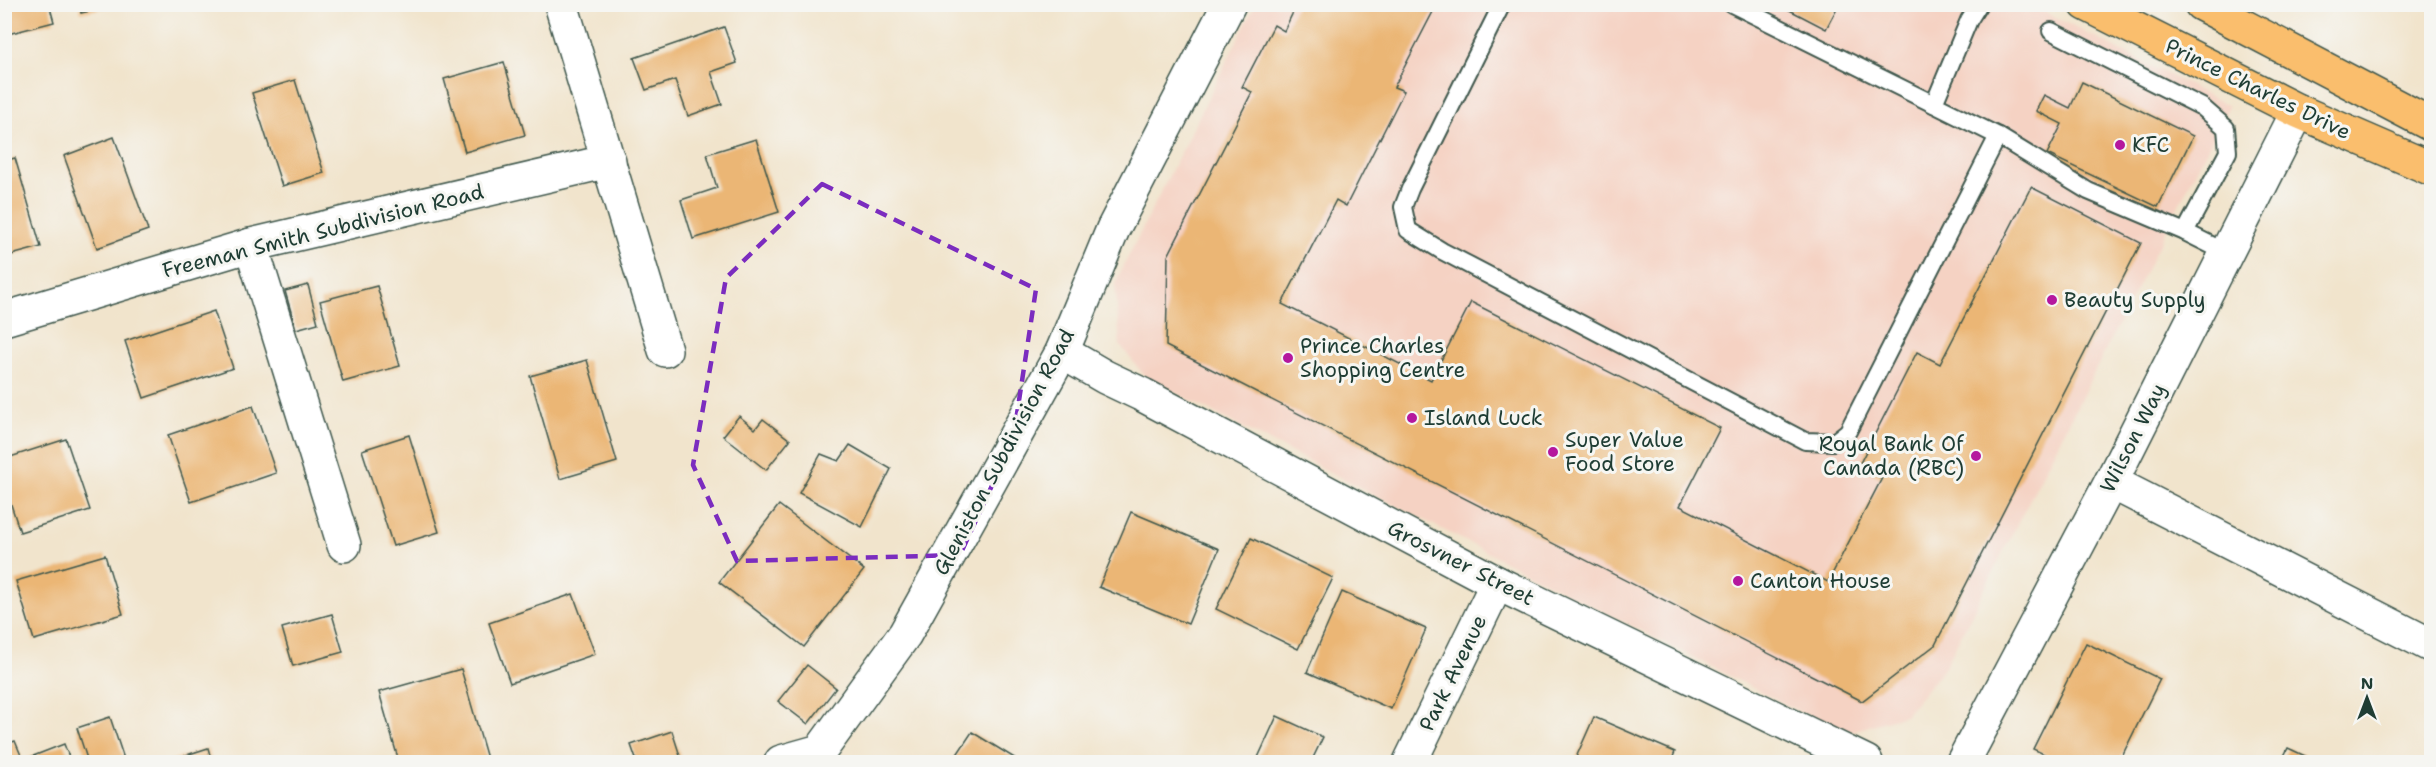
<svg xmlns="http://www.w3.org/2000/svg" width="2436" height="767" font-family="'Shantell Sans',sans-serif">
<rect width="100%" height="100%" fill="#f6f6f2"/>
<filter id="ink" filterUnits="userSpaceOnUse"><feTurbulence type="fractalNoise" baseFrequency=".0167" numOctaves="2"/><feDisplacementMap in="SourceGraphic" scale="12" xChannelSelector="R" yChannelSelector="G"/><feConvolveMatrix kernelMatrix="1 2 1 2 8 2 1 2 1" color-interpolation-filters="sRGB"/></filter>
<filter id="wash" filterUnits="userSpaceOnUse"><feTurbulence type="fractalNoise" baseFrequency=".008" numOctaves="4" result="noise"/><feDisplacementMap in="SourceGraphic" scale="24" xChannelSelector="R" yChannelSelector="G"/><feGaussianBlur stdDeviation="1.35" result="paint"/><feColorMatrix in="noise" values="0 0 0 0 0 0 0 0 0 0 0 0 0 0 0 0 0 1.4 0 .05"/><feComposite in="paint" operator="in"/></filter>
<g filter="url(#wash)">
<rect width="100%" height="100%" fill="#f1e4cc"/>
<!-- built -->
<path fill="#f5d2c3" d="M1255,5h776l198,101 -284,561 -40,48 -62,19 -697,-356 -26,-33 -5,-62z"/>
<g id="blocks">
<!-- building -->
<g fill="#ebb674">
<path d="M4,4h45l5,18 -50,13z"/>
<path d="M79,4h37v1l-35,8z"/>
<path d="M1297,4h140l-43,83 10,4 -58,115 -10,-6 -54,104 149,76 40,-78 249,126 -40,78 148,76 54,-104 -24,-11 59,-115 23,12 91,-177 110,56 -206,402 -73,56 -696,-355 2,-90 84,-164 -10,-5 32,-62 10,6z"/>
<path d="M1778,4h61l-13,25z"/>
<path d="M724,27l13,36 -26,9 11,32 -34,12 -13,-36 -29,10 -12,-32z"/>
<path d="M504,62l21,73 -60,17 -21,-73z"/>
<path d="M295,80l29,93 -42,13 -30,-93z"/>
<path d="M2082,82l111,54 -35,71 -111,-53 15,-30 -26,-13 8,-16 26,13z"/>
<path d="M114,137l34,93 -51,18 -33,-92z"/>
<path d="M756,139l23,73 -86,27 -12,-39 36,-12 -10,-34z"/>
<path d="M15,158l26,89 -37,10v-96z"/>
<path d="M308,285l10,38 -22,6 -11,-38z"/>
<path d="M377,286l23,80 -57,16 -23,-81z"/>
<path d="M214,311l19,57 -89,30 -19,-57z"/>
<path d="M587,360l30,102 -57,17 -30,-103z"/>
<path d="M253,406l23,67 -85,29 -23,-67z"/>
<path d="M739,416l16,13 8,-10 27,21 -24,30 -43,-34z"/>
<path d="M409,435l30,97 -46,14 -31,-96z"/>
<path d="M66,439l24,71 -70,22 -16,-49v-24z"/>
<path d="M850,445l41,24 -29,58 -63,-34 22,-39 18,7z"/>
<path d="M779,505l85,65 -60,77 -85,-65z"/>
<path d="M1131,512l88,37 -31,75 -89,-37z"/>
<path d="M1251,538l82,40 -35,71 -82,-40z"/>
<path d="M105,555l18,59 -89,26 -18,-59z"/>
<path d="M1342,592l84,37 -35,80 -84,-37z"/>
<path d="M573,594l22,60 -85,29 -21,-60z"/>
<path d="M332,614l11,38 -50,14 -11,-38z"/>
<path d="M2086,643l74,36 -41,83h-58l-28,-13z"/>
<path d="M807,665l29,23 -28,36 -30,-23z"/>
<path d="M461,669l27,93h-89l-20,-70z"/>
<path d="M1277,716l46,21 -12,25h-55z"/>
<path d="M110,717l15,45h-37l-11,-34z"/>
<path d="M1594,717l81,35 -4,10h-97z"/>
<path d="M672,731l10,31h-45l-6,-17z"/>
<path d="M972,732l49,30h-69z"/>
<path d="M15,741l8,19 41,-16 7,18h-67v-17z"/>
<path d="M208,748l4,14h-47z"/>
<path d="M2288,748l30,14h-37z"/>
</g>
</g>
</g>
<g filter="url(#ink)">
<use href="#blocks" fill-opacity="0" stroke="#3e564b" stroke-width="1.5"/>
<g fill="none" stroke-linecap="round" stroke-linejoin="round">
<defs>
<g id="lane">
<path d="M1502,4l-92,185 -7,18 5,23 34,21 363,190 29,1 14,-11 150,-295"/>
<path d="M1732,4l266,132 90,55 97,41 42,21"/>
<path d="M2051,31l151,76 24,21 2,24 -43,80"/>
<path d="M1934,104l35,-84 10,-16"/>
</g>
<g id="street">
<path d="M561,4l104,346"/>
<path d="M251,245l93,300"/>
<path d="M4,319l247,-74 358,-84"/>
<path d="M1062,352l43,25 38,18 354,188 369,179"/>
<path d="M2111,482l321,164"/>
<path d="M781,762l39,-11 85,-117 157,-282 51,-123 116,-225"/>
<path d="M1410,762l87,-179"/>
<path d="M1963,762l148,-280 187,-371"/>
</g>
<g id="highway">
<path d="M2086,4l212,107 134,58"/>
<path d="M2201,4l231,121"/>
</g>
</defs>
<!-- lane casing -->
<use href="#lane" stroke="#3e564b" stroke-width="20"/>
<!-- street casing -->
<use href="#street" stroke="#3e564b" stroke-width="36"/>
<!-- highway casing -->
<use href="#highway" stroke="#3e564b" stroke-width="36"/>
<!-- lane -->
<use href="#lane" stroke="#fff" stroke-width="16"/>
<!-- street -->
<use href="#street" stroke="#fff" stroke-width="33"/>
<!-- highway -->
<use href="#highway" stroke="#fabe6d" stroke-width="33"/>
</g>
</g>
<!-- marked area -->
<path fill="none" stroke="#7b2cbf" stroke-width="4.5" stroke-dasharray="12 8" stroke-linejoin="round" d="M822,184l214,105 -23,151 -53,115 -223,6 -44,-96 33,-187z"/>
<!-- markers -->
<g fill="#b5179e" stroke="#f6f6f2" stroke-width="2">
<circle cx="2120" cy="145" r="6"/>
<circle cx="2052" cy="300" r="6"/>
<circle cx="1288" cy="358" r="6"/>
<circle cx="1412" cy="418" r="6"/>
<circle cx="1553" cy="452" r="6"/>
<circle cx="1976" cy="456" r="6"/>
<circle cx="1738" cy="581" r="6"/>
</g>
<g text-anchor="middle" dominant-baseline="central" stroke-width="6" stroke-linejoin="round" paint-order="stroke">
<!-- street labels -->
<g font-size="21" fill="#1f3d34" stroke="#f6f6f2">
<text transform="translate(2258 89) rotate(26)">Prince Charles Drive</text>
<text transform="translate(323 231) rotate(-14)">Freeman Smith Subdivision Road</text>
<text transform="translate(2133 438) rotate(-63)">Wilson Way</text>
<text transform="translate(1004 452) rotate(-62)">Gleniston Subdivision Road</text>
<text transform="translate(1461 563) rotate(27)">Grosvner Street</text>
<text transform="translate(1453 673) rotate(-64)">Park Avenue</text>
</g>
<!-- poi labels -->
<g font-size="21" fill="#1f3d34" stroke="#f6f6f2" text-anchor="start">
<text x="2132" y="145">KFC</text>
<text x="2064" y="300">Beauty Supply</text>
<text x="1300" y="346">Prince Charles<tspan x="1300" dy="24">Shopping Centre</tspan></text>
<text x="1424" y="418">Island Luck</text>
<text x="1565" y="440">Super Value<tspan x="1565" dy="24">Food Store</tspan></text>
<text x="1964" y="444" text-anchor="end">Royal Bank Of<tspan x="1964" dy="24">Canada (RBC)</tspan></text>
<text x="1750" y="581">Canton House</text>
</g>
</g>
<!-- margin -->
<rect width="2436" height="767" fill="none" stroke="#f6f6f2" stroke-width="24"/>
<!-- north arrow -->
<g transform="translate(2367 698)" stroke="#f6f6f2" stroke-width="4.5" paint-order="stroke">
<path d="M0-4.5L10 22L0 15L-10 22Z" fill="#1f3d34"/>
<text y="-9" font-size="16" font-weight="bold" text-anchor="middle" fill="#1f3d34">N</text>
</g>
</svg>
